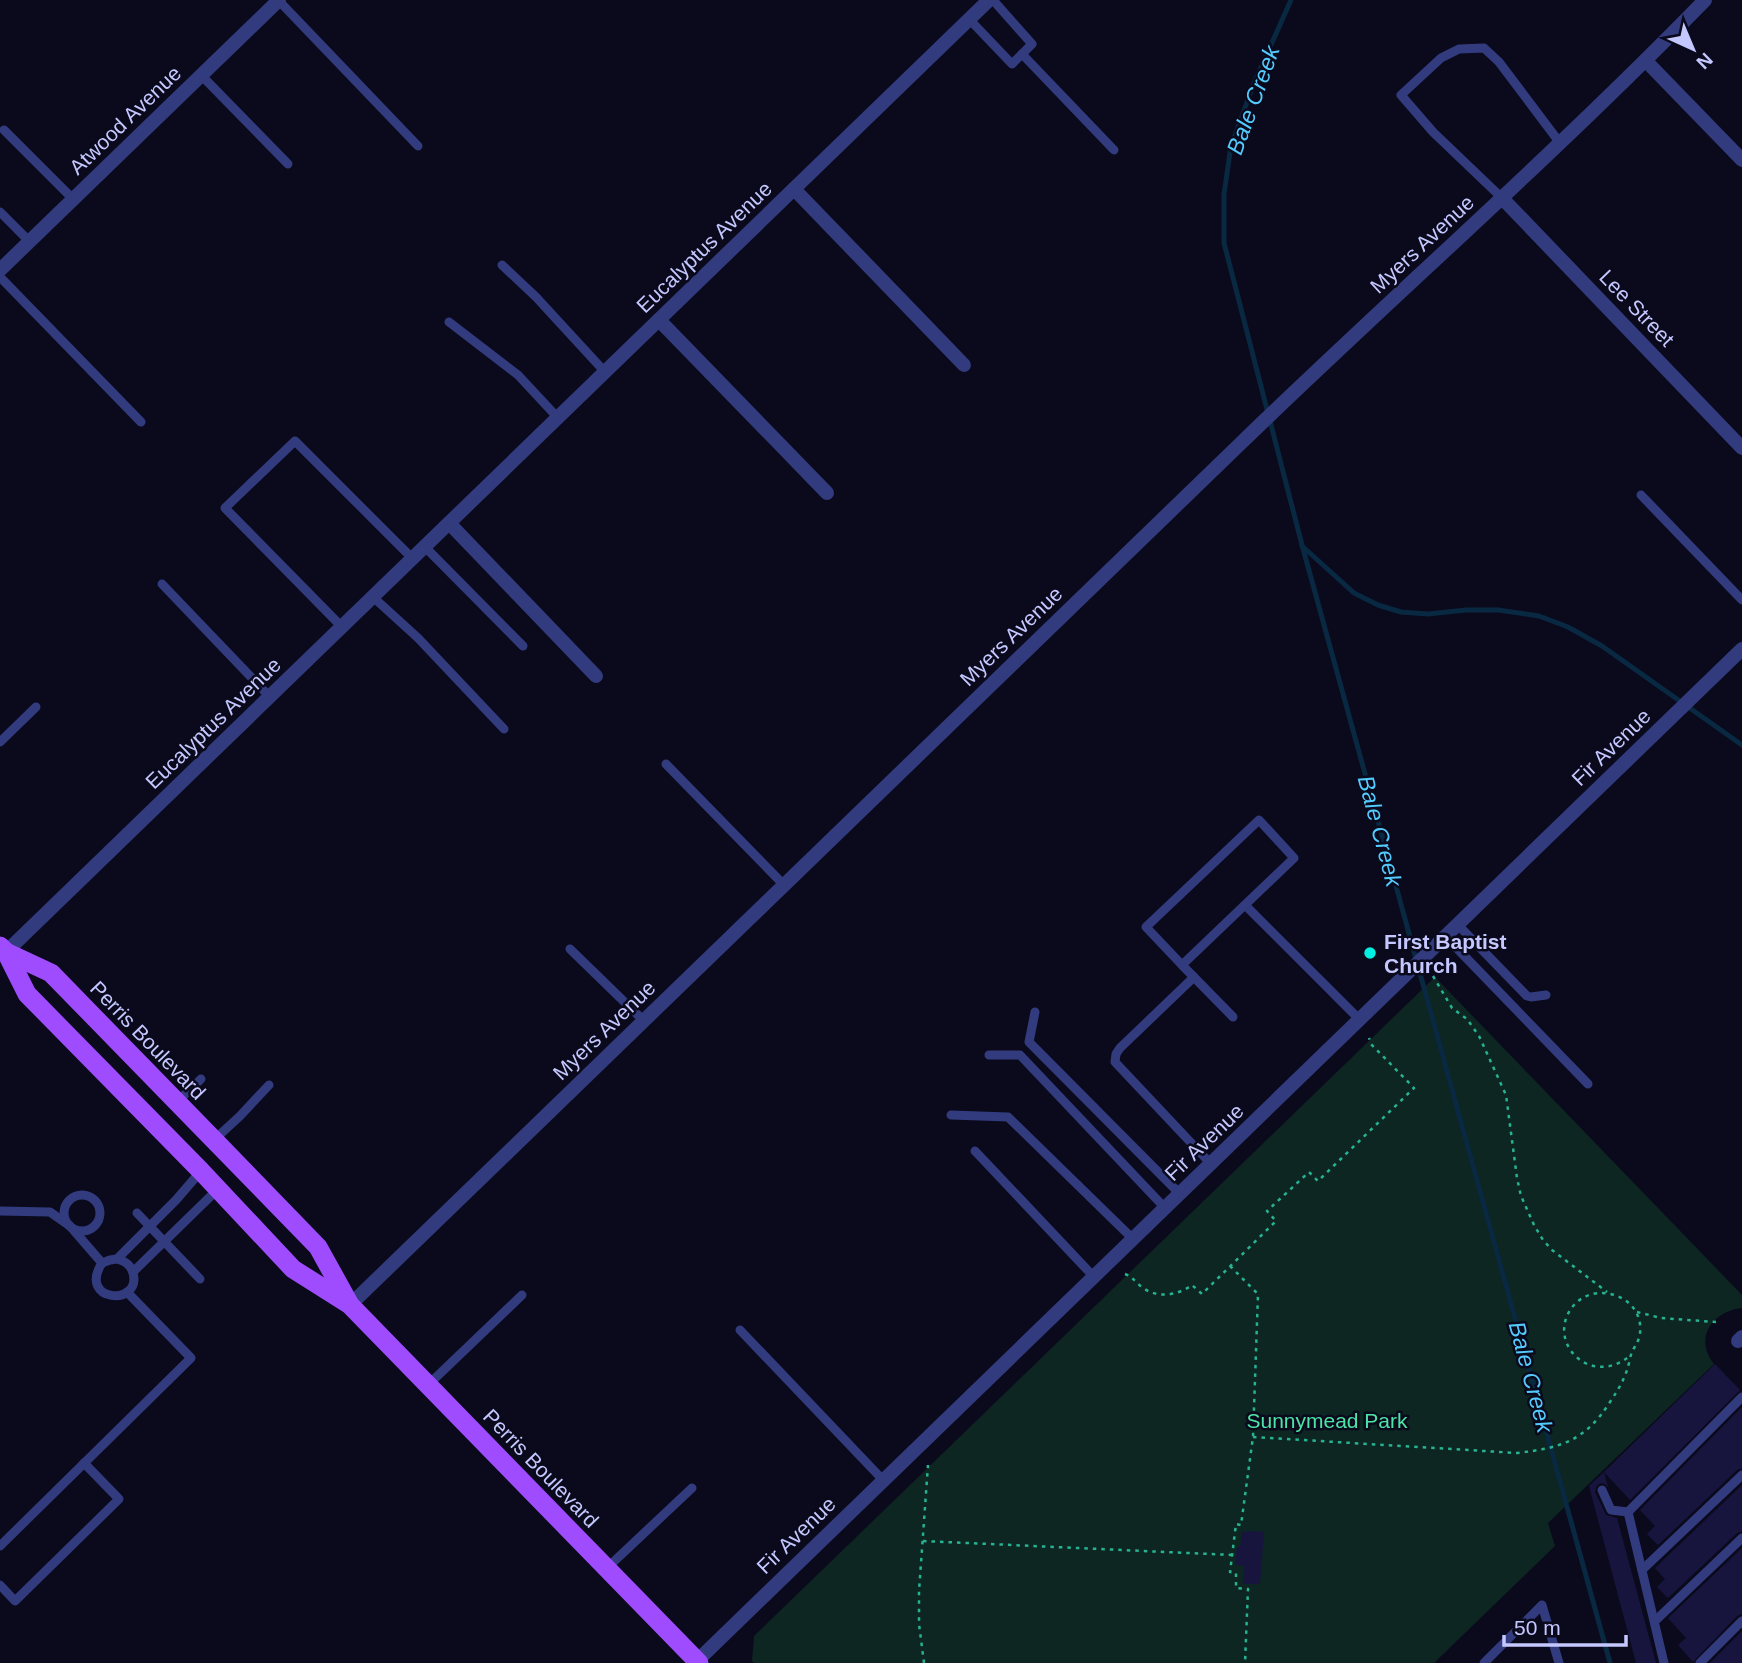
<svg xmlns="http://www.w3.org/2000/svg" width="1742" height="1663" font-family="Helvetica,sans-serif">
<rect width="100%" height="100%" fill="#0a0a1c"/>
<!-- green -->
<path fill="#0d2621" d="M1435,977l307,318v13c-29,3 -49,30 -28,56l-166,159 7,23 -121,117h-680l-2,-2 2,-25z"/>
<g fill="none" stroke-linecap="round" stroke-linejoin="round">
<!-- stream -->
<g stroke="#092841" stroke-width="5">
<path d="M1291,0l-37,83 -23,63 -7,48v49l78,302 308,1118"/>
<path d="M1302,546l52,47 24,12 23,7 27,2 38,-4h32l41,6 29,11 34,19 140,99"/>
</g>
</g>
<!-- building -->
<g fill="#17153e">
<path d="M1715,1364l25,26 -110,110 -26,-28z"/>
<path d="M1742,1407v61l-5,2 -79,75 -11,-11 8,-8 -15,-16z"/>
<path d="M1604,1472l4,15 -3,-3 -5,-1 -4,4 -1,5 11,23 11,3 39,145h-20l-47,-177z"/>
<path d="M1742,1485v46l-5,2 -69,65 -11,-11 8,-8 -10,-11z"/>
<path d="M1254,1531l10,1 -4,52h-17l1,-18 -9,-1 2,-19 3,1 2,-15z"/>
<path d="M1742,1548v66l-5,2 -44,46 -15,-17 8,-7 -18,-20z"/>
<path d="M1742,1631v32h-32z"/>
</g>
<g fill="none" stroke-linecap="round" stroke-linejoin="round">
<!-- path -->
<g stroke="#26b293" stroke-width="2.5" stroke-dasharray="3.5 5" stroke-linecap="butt">
<path d="M1433,976l19,32 15,11 12,17 27,59 11,83 4,18 13,29 9,15 9,10 55,42"/>
<path d="M1230,1266l28,28 -5,143 -12,88 -5,-1 -6,48 6,1v15l12,1 -3,74"/>
<path d="M1125,1274c8,3 11,9 18,14 16,11 35,7 49,-3l10,9 74,-73 -9,-10 42,-39 9,9 96,-93 -43,-44 -2,-6"/>
<path d="M1637,1312l24,6 55,4"/>
<path d="M1253,1437l264,16c44,-5 68,-12 93,-51 10,-15 16,-25 20,-43 2,-13 12,-16 10,-35 -4,-30 -45,-42 -66,-19 -30,34 14,84 56,51"/>
<path d="M923,1541l309,14"/>
<path d="M924,1663l-5,-39v-33l9,-126"/>
</g>
<!-- service -->
<g stroke="#323b7e" stroke-width="9">
<path d="M278,0l140,146"/>
<path d="M969,19l43,45 20,-20 -39,-44"/>
<path d="M1022,54l92,96"/>
<path d="M201,75l87,89"/>
<path d="M4,130l69,69"/>
<path d="M1502,198l-69,-66 -32,-37 40,-37 18,-9 25,-1 15,14 61,81"/>
<path d="M0,212l29,29"/>
<path d="M502,265l34,32 69,75"/>
<path d="M0,277l141,145"/>
<path d="M449,322l69,53 40,43"/>
<path d="M1641,495l101,105"/>
<path d="M425,547l98,99"/>
<path d="M162,584l108,113"/>
<path d="M373,597l45,41 86,91"/>
<path d="M342,627l-117,-119 70,-67 118,118"/>
<path d="M0,742l36,-35"/>
<path d="M666,764l118,121"/>
<path d="M1245,905l115,115"/>
<path d="M1458,925l69,71 4,1 15,-2"/>
<path d="M1446,937l142,147"/>
<path d="M570,949l74,72"/>
<path d="M1182,965l-36,-38 113,-107 35,38 -112,107 51,52"/>
<path d="M1194,977l-74,71 -4,6 -1,8 96,102"/>
<path d="M1035,1012l-6,30 151,152"/>
<path d="M989,1055h31l145,153"/>
<path d="M177,1102l24,-23"/>
<path d="M951,1115l57,2 125,122"/>
<path d="M214,1140l26,-24 29,-31"/>
<path d="M975,1151l119,126"/>
<circle cx="82" cy="1213" r="18"/>
<path d="M0,1211l50,1 20,14 32,37"/>
<path d="M137,1213l63,66"/>
<path d="M117,1259c8,2 14,6 16,14 9,34 -56,29 -31,-10l8,-3 7,-1 59,-59 25,-29"/>
<path d="M133,1272l85,-83"/>
<path d="M740,1330l143,150"/>
<path d="M428,1385l94,-90"/>
<path d="M1602,1490l9,20 17,2"/>
<path d="M1628,1512l114,-115"/>
<path d="M1628,1512l36,151"/>
<path d="M0,1546l191,-188 -64,-66"/>
<path d="M607,1568l85,-80"/>
<path d="M1642,1570l100,-95"/>
<path d="M0,1585l15,16 104,-102 -35,-36"/>
<path d="M1655,1621l87,-83"/>
<path d="M1484,1663l58,-58 17,58"/>
<path d="M1700,1663l42,-42"/>
</g>
<!-- minor -->
<g stroke="#323b7e" stroke-width="14">
<path d="M1646,61l96,99"/>
<path d="M794,189l170,176"/>
<path d="M1502,198l240,250"/>
<path d="M0,270l279,-270"/>
<path d="M659,320l168,173"/>
<path d="M449,523l147,153"/>
<path d="M350,1305c297,-287 593,-575 890,-861 154,-149 315,-290 465,-444"/>
<path d="M1738,1341l4,-4"/>
<path d="M697,1661l1045,-1012"/>
</g>
<!-- tertiary -->
<path stroke="#323b7e" stroke-width="14" d="M6,952l983,-952"/>
<!-- primary -->
<g stroke="#9f4cff" stroke-width="19">
<path d="M0,946l6,6 21,42 174,177 92,98 57,36 349,358"/>
<path d="M6,952l45,21 163,167 104,107 31,56"/>
</g>
</g>
<!-- markers -->
<circle fill="#00f0e2" stroke="#0a0a1c" stroke-width="2.5" cx="1370" cy="953" r="7"/>
<g text-anchor="middle" dominant-baseline="central" stroke-width="5" stroke-linejoin="round" paint-order="stroke">
<!-- street labels -->
<g font-size="21" fill="#c5c7ff" stroke="#0a0a1c">
<text transform="translate(125 120) rotate(-44)">Atwood Avenue</text>
<text transform="translate(1422 244) rotate(-43)">Myers Avenue</text>
<text transform="translate(704 247) rotate(-44)">Eucalyptus Avenue</text>
<text transform="translate(1637 308) rotate(46)">Lee Street</text>
<text transform="translate(1011 636) rotate(-44)">Myers Avenue</text>
<text transform="translate(213 723) rotate(-44)">Eucalyptus Avenue</text>
<text transform="translate(1611 747) rotate(-44)">Fir Avenue</text>
<text transform="translate(604 1030) rotate(-44)">Myers Avenue</text>
<text transform="translate(148 1040) rotate(46)">Perris Boulevard</text>
<text transform="translate(1204 1142) rotate(-44)">Fir Avenue</text>
<text transform="translate(541 1468) rotate(46)">Perris Boulevard</text>
<text transform="translate(796 1535) rotate(-44)">Fir Avenue</text>
</g>
<!-- poi labels -->
<g font-size="21" font-weight="bold" fill="#c5c7ff" stroke="#0a0a1c" text-anchor="start">
<text x="1384" y="941">First Baptist<tspan x="1384" dy="24">Church</tspan></text>
</g>
<!-- park labels -->
<g font-size="21" fill="#4ce4a6" stroke="#0a0a1c">
<text x="1327" y="1420">Sunnymead Park</text>
</g>
<!-- water labels -->
<g font-size="23" font-style="italic" fill="#53cbff" stroke="#0a0a1c">
<text transform="translate(1253 100) rotate(-70)">Bale Creek</text>
<text transform="translate(1380 831) rotate(75)">Bale Creek</text>
<text transform="translate(1531 1377) rotate(75)">Bale Creek</text>
</g>
</g>
<!-- north arrow -->
<g transform="translate(1693 49) rotate(136)" stroke="#0a0a1c" stroke-width="5" paint-order="stroke">
<path d="M0-5L12 26L0 18L-12 26Z" fill="#c5c7ff"/>
<text y="-10" font-size="19" font-weight="bold" text-anchor="middle" fill="#c5c7ff">N</text>
</g>
<!-- scale -->
<path d="M1504 1635v10h122v-10" fill="none" stroke="#c5c7ff" stroke-width="3.5"/>
<text x="1514" y="1635" font-size="21" fill="#c5c7ff" stroke="#0a0a1c" stroke-width="5" paint-order="stroke">50 m</text>
</svg>
